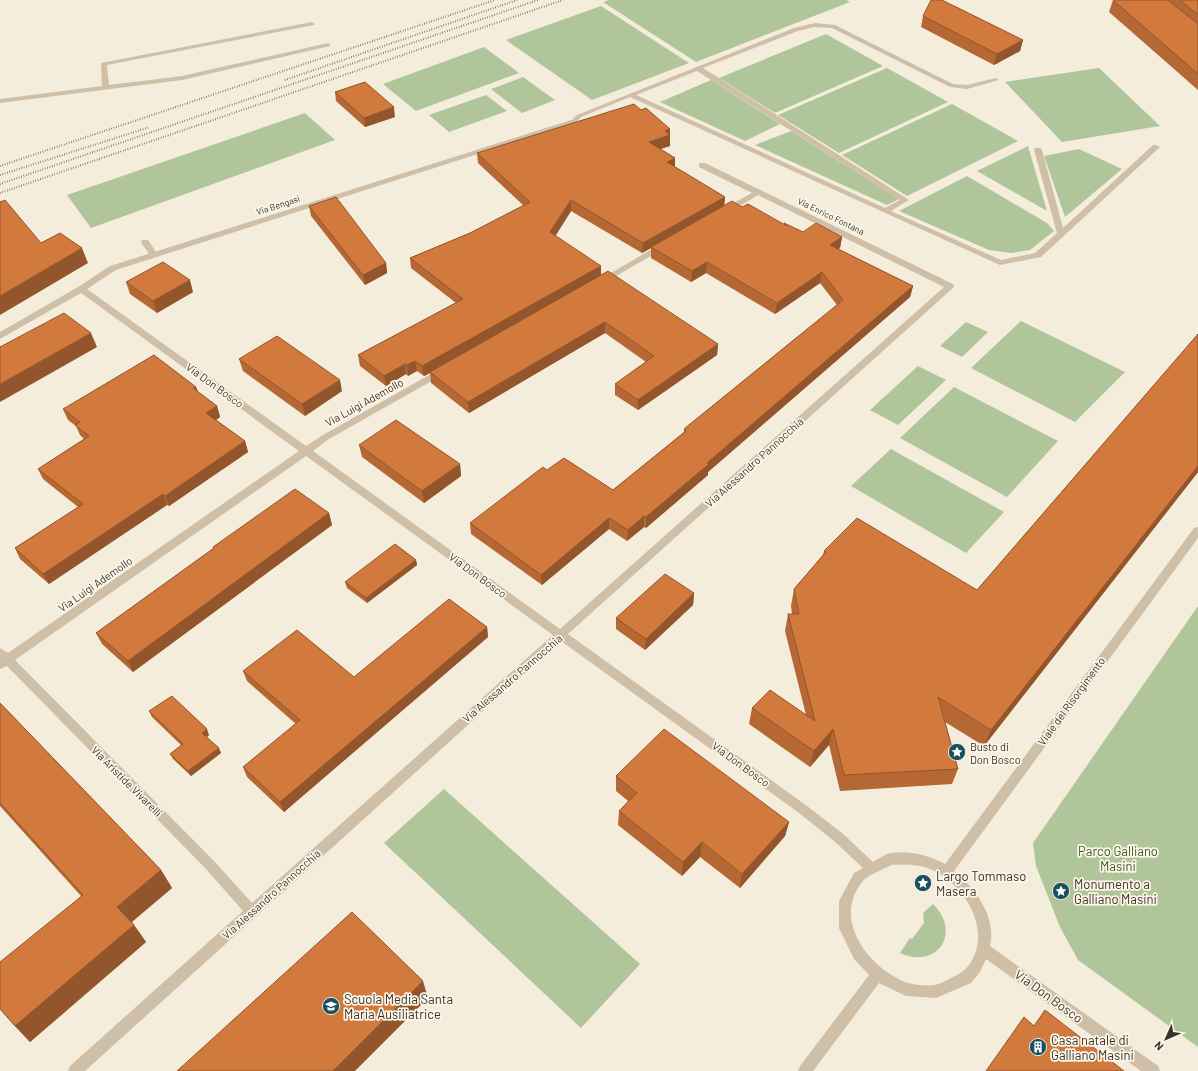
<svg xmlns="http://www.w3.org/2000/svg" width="1198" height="1071" font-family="Barlow,sans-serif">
<rect width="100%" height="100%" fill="#f5eddc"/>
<!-- green -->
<g fill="#b0c69a">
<path d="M609,0h237l4,2 -154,60 -93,-60z"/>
<path d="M601,6l88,57 -97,37 -86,-60z"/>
<path d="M826,34l57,32 -108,47 -56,-35z"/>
<path d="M484,47l35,26 -103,38 -33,-27z"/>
<path d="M887,68l61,34 -109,51 -61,-38z"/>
<path d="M1099,68l61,58 -98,16 -57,-60z"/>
<path d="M523,77l32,23 -33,13 -31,-24z"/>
<path d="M711,80l69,44 -35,17 -85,-39z"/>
<path d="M486,95l21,16 -58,21 -20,-17z"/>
<path d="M952,104l66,37 -111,55 -65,-41z"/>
<path d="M305,113l30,27 -244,88 -24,-33z"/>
<path d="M791,131l108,68 -12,6 -132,-60z"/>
<path d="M1028,146l19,65 -70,-40z"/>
<path d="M1079,149l43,20 -57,48 -21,-61z"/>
<path d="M967,176l80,47 7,8 -24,19 -19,3 -22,-3 -90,-39z"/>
<path d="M1021,321l104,51 -50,50 -104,-54z"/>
<path d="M966,322l22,10 -26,25 -22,-11z"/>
<path d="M918,366l28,14 -48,45 -28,-15z"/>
<path d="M954,387l104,54 -51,56 -107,-59z"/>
<path d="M891,449l113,63 -38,41 -115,-67z"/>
<path d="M1198,606v441l-120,-87 -18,-33 -24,-61 -3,-23z"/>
<path d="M444,789l196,175 -59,64 -197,-185z"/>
<path d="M933,904c29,28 5,66 -33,49l10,-15 2,1 12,-16 -1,-10z"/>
</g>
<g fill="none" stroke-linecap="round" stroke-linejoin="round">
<!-- service -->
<g fill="#cebfa6" fill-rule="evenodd">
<path d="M312,22l3,2 -1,1 -207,40 2,20 73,-9 146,-33 2,1v2l-148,34 -182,23v-4l102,-13 -1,-23z"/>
<path d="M815,23l20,2 118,59 14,1 29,-7 3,2 -32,9 -17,-2 -118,-59 -17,-1 -17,4 -95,37 206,132 -18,11 110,49 34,-7 22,-20 -23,-83 1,-2h6l1,2 21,78 90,-83h3l4,2 -119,110 -41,8 -370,-168 -49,20 -7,7 -4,-2 7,-7 217,-87zM697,71l203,129 -15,8 -249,-113z"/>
<path d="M142,240h6l10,15 -1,2h-6l-10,-15z"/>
</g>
<!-- minor -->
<g fill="#cebfa6" fill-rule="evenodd">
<path d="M571,120h3l4,2 -462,148 -29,19 219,157 17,-11 115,-65h6l1,2 -1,2 -115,65 -16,12 247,178 384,-342 -186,-92 -28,17h-6v-4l28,-15 -53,-26v-4h6l248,121 1,2 -1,2 -385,346 239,172 35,27 31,29c5,-3 11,-7 17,-9 17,-3 40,2 55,11l249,-336 4,-1v11l-244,333c21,17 43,46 36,75l168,120 2,5h-19l-155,-112 -6,13 -9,11 -35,15 -30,-2 -27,-13 -66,88h-15l2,-5 69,-91 -15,-16 -15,-31v-27l15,-28 9,-5 -29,-27 -35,-28 -238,-172 -476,430h-17l2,-5 173,-155 -37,-42 -199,-203 -7,3v-21l8,5 291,-202 -218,-158 -81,46v-7l78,-45 32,-21zM306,456l247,179 -301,268 -38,-42 -199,-201zM892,865c12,-1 26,-1 38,4 32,13 60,56 43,89 -5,11 -13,16 -24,21 -4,2 -10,5 -14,6 -8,1 -20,0 -27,-2 -4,-1 -8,-3 -11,-5 -33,-17 -64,-62 -34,-97 5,-6 21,-12 29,-16z"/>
<path d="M659,245h6l1,2 -60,35 -3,1 -4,-3z"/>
</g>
<!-- rail -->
<g stroke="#3a3128" stroke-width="2" stroke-dasharray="0.5 2" stroke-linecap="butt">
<path d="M285,80l232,-80"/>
<path d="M0,166l495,-166"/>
<path d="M0,175l150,-48"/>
<path d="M0,184l538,-184"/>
<path d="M0,193l563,-193"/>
</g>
</g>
<!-- wall -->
<g fill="#b56834">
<path d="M1113,0h85v90l-89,-78z"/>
<path d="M923,16l100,24 -3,11 -26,14 -73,-38z"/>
<path d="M335,92l60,25 -30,10 -29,-26z"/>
<path d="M641,110l29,19v17l-10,3 15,9v9l50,30 -1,9 18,1 42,18v-2l19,9 39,5 -2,11 -2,1 75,37 -3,11 -202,175v3l-62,53 -2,-1 -17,14 -18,-12 -67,56 -71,-51 -1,-11 77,-53 66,20 71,-58v-3l153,-124 -17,-22 -45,31 -69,-41 -15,9 -40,-24v-10l-9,5 -71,-42 -16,25 46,39 117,69 -1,11 -79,55 -23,-15v-11l31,-22 -41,-29 -136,80 -38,-30 -1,-10 -6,3 -7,-5 -9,5 -2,-2 -20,12 -26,-20 -2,-11 98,-52 -45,-35 -1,-10 60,-25 54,-27 -46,-43 -1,-10z"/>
<path d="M309,206l77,57 1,10 -22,12 -54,-69z"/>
<path d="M126,282l67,10 -36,21 -27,-19z"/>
<path d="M1198,334v138l-214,274 -39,-24 13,47 -6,15 -112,7 -11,-46 -19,22 -61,-43 3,-16 54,7 -21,-84 3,-17h4l-1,-8 3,-17 29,-34 1,-4 153,39z"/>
<path d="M239,359l103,32 -37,25 -62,-45z"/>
<path d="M196,387l2,5 19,14 3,11 -4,3 29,21 3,11 -79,54 -2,-1 -118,79 -29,-25 -5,-11 63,-41 -35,-28 -5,-10 46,-30 -4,-4 -4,-9 -8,-6 -5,-11z"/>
<path d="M359,445l101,19 1,12 -37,27 -62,-46z"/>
<path d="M329,513l3,12 -199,147 -31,-28 -6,-11 118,-85 -1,-1z"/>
<path d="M416,560l1,5 -50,38 -20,-15 -2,-6z"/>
<path d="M694,593l-1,12 -48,45 -29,-21v-11z"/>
<path d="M487,627l1,10 -204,175 -37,-35 -4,-10 53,-43 -49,-43 -4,-10 111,6z"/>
<path d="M0,703l161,167 11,18 -40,34 2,3 12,17 -116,100 -15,-16 66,-130 -81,-90z"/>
<path d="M149,711l60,24 -2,2 14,16 -30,23 -18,-17 -3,-5 11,-9 -29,-28z"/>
<path d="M616,776l173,46 -4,14 -45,52 -40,-31 -18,19 -64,-51 1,-14 9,-10 -12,-10z"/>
</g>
<!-- shaded-wall -->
<g fill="#93552b">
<path d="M1023,40l-3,11 -26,14 3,-11z"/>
<path d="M394,107l1,10 -30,10 -1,-9z"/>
<path d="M670,129v17l-21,7v-11l16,-11z"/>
<path d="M675,158v10l-8,-6z"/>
<path d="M725,197l-1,10 -73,40v1l-9,5 1,-10z"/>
<path d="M571,200v11l-20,32 -1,-11z"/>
<path d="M842,237l-2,11 -12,8 2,-11z"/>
<path d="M82,248l6,15 -88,52v-19z"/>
<path d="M707,262l-1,11 -15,9 1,-11z"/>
<path d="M386,263l1,10 -22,12 -2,-10z"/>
<path d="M601,266v11l-171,95v1l-6,3 -2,-10z"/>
<path d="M822,272l-2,11 -45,31 2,-11z"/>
<path d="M190,280l3,12 -36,21 -4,-12z"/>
<path d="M913,286l-3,11 -202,175v3l-62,53v-11l61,-54z"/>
<path d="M605,322v11l-136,80 -1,-11z"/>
<path d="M91,333l6,14 -97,55v-18z"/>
<path d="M718,344l-1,11 -79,55v-10z"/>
<path d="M415,361l2,10 -9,5 -1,-11z"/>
<path d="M405,364l1,10 -20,12 -2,-10z"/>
<path d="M340,380l2,11 -37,25 -3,-12z"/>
<path d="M196,387l4,10 -7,-9z"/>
<path d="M217,406l3,11 -10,7 -4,-11z"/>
<path d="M245,441l3,11 -79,54 -4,-10z"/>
<path d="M460,464l1,12 -37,27 -2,-12z"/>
<path d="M1198,466v6l-214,274 7,-16z"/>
<path d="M163,494l4,11 -118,79 -6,-10z"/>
<path d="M329,513l3,12 -199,147 -5,-11z"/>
<path d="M644,516v11l-17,14 1,-11z"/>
<path d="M609,518v11l-67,56 -1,-10z"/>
<path d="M416,560l1,5 -50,38 -1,-5z"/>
<path d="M694,593l-1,12 -48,45 1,-11z"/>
<path d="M487,627l1,10 -204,175 -4,-10z"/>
<path d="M207,729l2,6 -4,3 -3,-5z"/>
<path d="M833,729l-4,16 -19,22 4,-16z"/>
<path d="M219,748l2,5 -30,23 -3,-5z"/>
<path d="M789,822l-4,14 -45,52 2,-14z"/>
<path d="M702,842l-2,15 -18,19 1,-14z"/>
<path d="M161,870l11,18 -43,36 -12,-17z"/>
<path d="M134,925l12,17 -116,100 -15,-16z"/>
<path d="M423,981l5,17 -73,73h-22z"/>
</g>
<!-- building -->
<g fill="#d2793d" stroke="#93552b">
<path d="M931,0h11l81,40 -26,14 -74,-38z"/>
<path d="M1113,0h55l30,24v50z"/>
<path d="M1180,0h18v15z"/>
<path d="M365,82l29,25 -30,11 -29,-26z"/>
<path d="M634,104l7,6 5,-2 24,21 -5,2 5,4 -21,7 26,16 -8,4 58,35 -82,46 -72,-43 -21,32 51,34 -179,100 -7,-5 -8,4 -2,-1 -21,12 -26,-21 105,-56 -53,-41 60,-25 60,-31 -53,-49z"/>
<path d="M336,197l50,66 -23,12 -54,-69z"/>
<path d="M5,200l36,43 19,-10 22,15 -82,48v-94z"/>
<path d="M732,201l10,6 6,-3 39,22 -3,-3 19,9 13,-9 26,14 -12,8 83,41 -206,177 2,1 -63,53 -2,-1 -16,14 -19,-12 -68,57 -71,-52 73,-56 4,3 17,-12 49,32 73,-59 -2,-2 159,-129 -21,-28 -45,31 -70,-41 -15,9 -41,-24z"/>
<path d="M163,262l27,18 -37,21 -27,-19z"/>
<path d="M608,271l110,73 -80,56 -23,-16 39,-28 -49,-34 -137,80 -38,-30z"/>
<path d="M64,313l27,20 -91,51v-37z"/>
<path d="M1198,334v132l-207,264 -53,-33 20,72 -114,6 -11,-46 -19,22 -62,-43 18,-18 45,31 -27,-107h11l-5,-25 32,-37 -2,-1 33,-33 120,72z"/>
<path d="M277,336l63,44 -38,24 -63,-45z"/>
<path d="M154,355l42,32 -3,1 24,18 -11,7 39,28 -80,55 -2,-2 -120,80 -28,-26 68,-44 -45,-35 51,-33 -14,-11 5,-3 -17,-13z"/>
<path d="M396,420l64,44 -38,27 -63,-46z"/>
<path d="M295,489l34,24 -201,148 -32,-28 118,-85 -1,-1z"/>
<path d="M395,544l21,16 -50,38 -21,-16z"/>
<path d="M665,574l29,19 -48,46 -30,-21z"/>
<path d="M449,599l38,28 -207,175 -37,-35 57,-47 -57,-49 54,-41 57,47z"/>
<path d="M172,696l35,33 -5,4 17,15 -31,23 -18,-17 13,-10 -34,-33z"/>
<path d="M0,703l161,167 -44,37 17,18 -119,101 -15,-17v-47l83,-67 -83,-92z"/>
<path d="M664,729l125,93 -47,52 -40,-32 -19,20 -64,-51 18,-18 -21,-17z"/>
<path d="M352,912l71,69 -90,90h-156z"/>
<path d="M1045,1010l79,61h-138l38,-54 10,9z"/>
</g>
<!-- icons -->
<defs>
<symbol id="sight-disc" viewBox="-11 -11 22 22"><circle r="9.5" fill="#195060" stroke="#fcf6e9"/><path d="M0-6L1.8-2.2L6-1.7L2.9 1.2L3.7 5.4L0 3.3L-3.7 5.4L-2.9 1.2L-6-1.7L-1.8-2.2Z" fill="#fff"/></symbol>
<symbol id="school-disc" viewBox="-11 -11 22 22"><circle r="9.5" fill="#195060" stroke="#fcf6e9"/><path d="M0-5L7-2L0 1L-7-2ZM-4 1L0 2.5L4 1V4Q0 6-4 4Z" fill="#fff"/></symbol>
<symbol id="building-disc" viewBox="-11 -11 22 22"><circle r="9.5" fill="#195060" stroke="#fcf6e9"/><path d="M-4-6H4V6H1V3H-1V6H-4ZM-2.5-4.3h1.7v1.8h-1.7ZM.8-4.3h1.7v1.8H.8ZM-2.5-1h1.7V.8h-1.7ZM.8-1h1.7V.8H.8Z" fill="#fff"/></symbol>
</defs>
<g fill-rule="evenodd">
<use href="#sight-disc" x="947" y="742" width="20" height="20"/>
<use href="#sight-disc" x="913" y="873" width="20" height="20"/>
<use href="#sight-disc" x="1051" y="881" width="20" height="20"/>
<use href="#school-disc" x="321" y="996" width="20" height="20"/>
<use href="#building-disc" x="1028" y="1037" width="20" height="20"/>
</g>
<g text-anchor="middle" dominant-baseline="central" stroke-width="3.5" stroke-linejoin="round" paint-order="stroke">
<!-- far-street labels -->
<g font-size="9" fill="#3a3128" stroke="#fcf6e9">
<text transform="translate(278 205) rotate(-18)">Via Bengasi</text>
<text transform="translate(831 216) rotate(26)">Via Enrico Fontana</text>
</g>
<!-- street labels -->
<g font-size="11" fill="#3a3128" stroke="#fcf6e9">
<text transform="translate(215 385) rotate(36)">Via Don Bosco</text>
<text transform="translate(364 402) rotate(-29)">Via Luigi Ademollo</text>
<text transform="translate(754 462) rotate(-42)">Via Alessandro Pannocchia</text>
<text transform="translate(478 575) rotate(36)">Via Don Bosco</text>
<text transform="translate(95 584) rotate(-35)">Via Luigi Ademollo</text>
<text transform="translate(512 678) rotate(-41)">Via Alessandro Pannocchia</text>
<text transform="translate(1071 701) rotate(-54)">Viale del Risorgimento</text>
<text transform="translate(741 764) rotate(36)">Via Don Bosco</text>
<text transform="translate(127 781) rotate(45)">Via Aristide Vivarelli</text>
<text transform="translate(271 894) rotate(-42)">Via Alessandro Pannocchia</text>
</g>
<!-- poi labels -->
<g font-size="11" fill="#3a3128" stroke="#fcf6e9" text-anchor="start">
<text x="970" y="746">Busto di<tspan x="970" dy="13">Don Bosco</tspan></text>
</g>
<!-- near-park labels -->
<g font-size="13" fill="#415b29" stroke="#fcf6e9">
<text x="1118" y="851">Parco Galliano<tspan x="1118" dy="15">Masini</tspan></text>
</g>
<!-- near-poi labels -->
<g font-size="13" fill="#3a3128" stroke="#fcf6e9" text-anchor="start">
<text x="936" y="876">Largo Tommaso<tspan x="936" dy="15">Masera</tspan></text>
<text x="1074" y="884">Monumento a<tspan x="1074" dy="15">Galliano Masini</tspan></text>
<text x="344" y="999">Scuola Media Santa<tspan x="344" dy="15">Maria Ausiliatrice</tspan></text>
<text x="1051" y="1040">Casa natale di<tspan x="1051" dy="15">Galliano Masini</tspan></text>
</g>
<!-- near-street labels -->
<g font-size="13" fill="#3a3128" stroke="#fcf6e9">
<text transform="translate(1049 996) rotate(36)">Via Don Bosco</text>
</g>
</g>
<!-- north arrow -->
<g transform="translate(1166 1039) rotate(225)" stroke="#fcf6e9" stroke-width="3" paint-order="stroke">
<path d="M0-3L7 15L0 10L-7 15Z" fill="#3a3128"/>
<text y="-6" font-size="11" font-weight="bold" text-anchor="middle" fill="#3a3128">N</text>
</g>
</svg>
